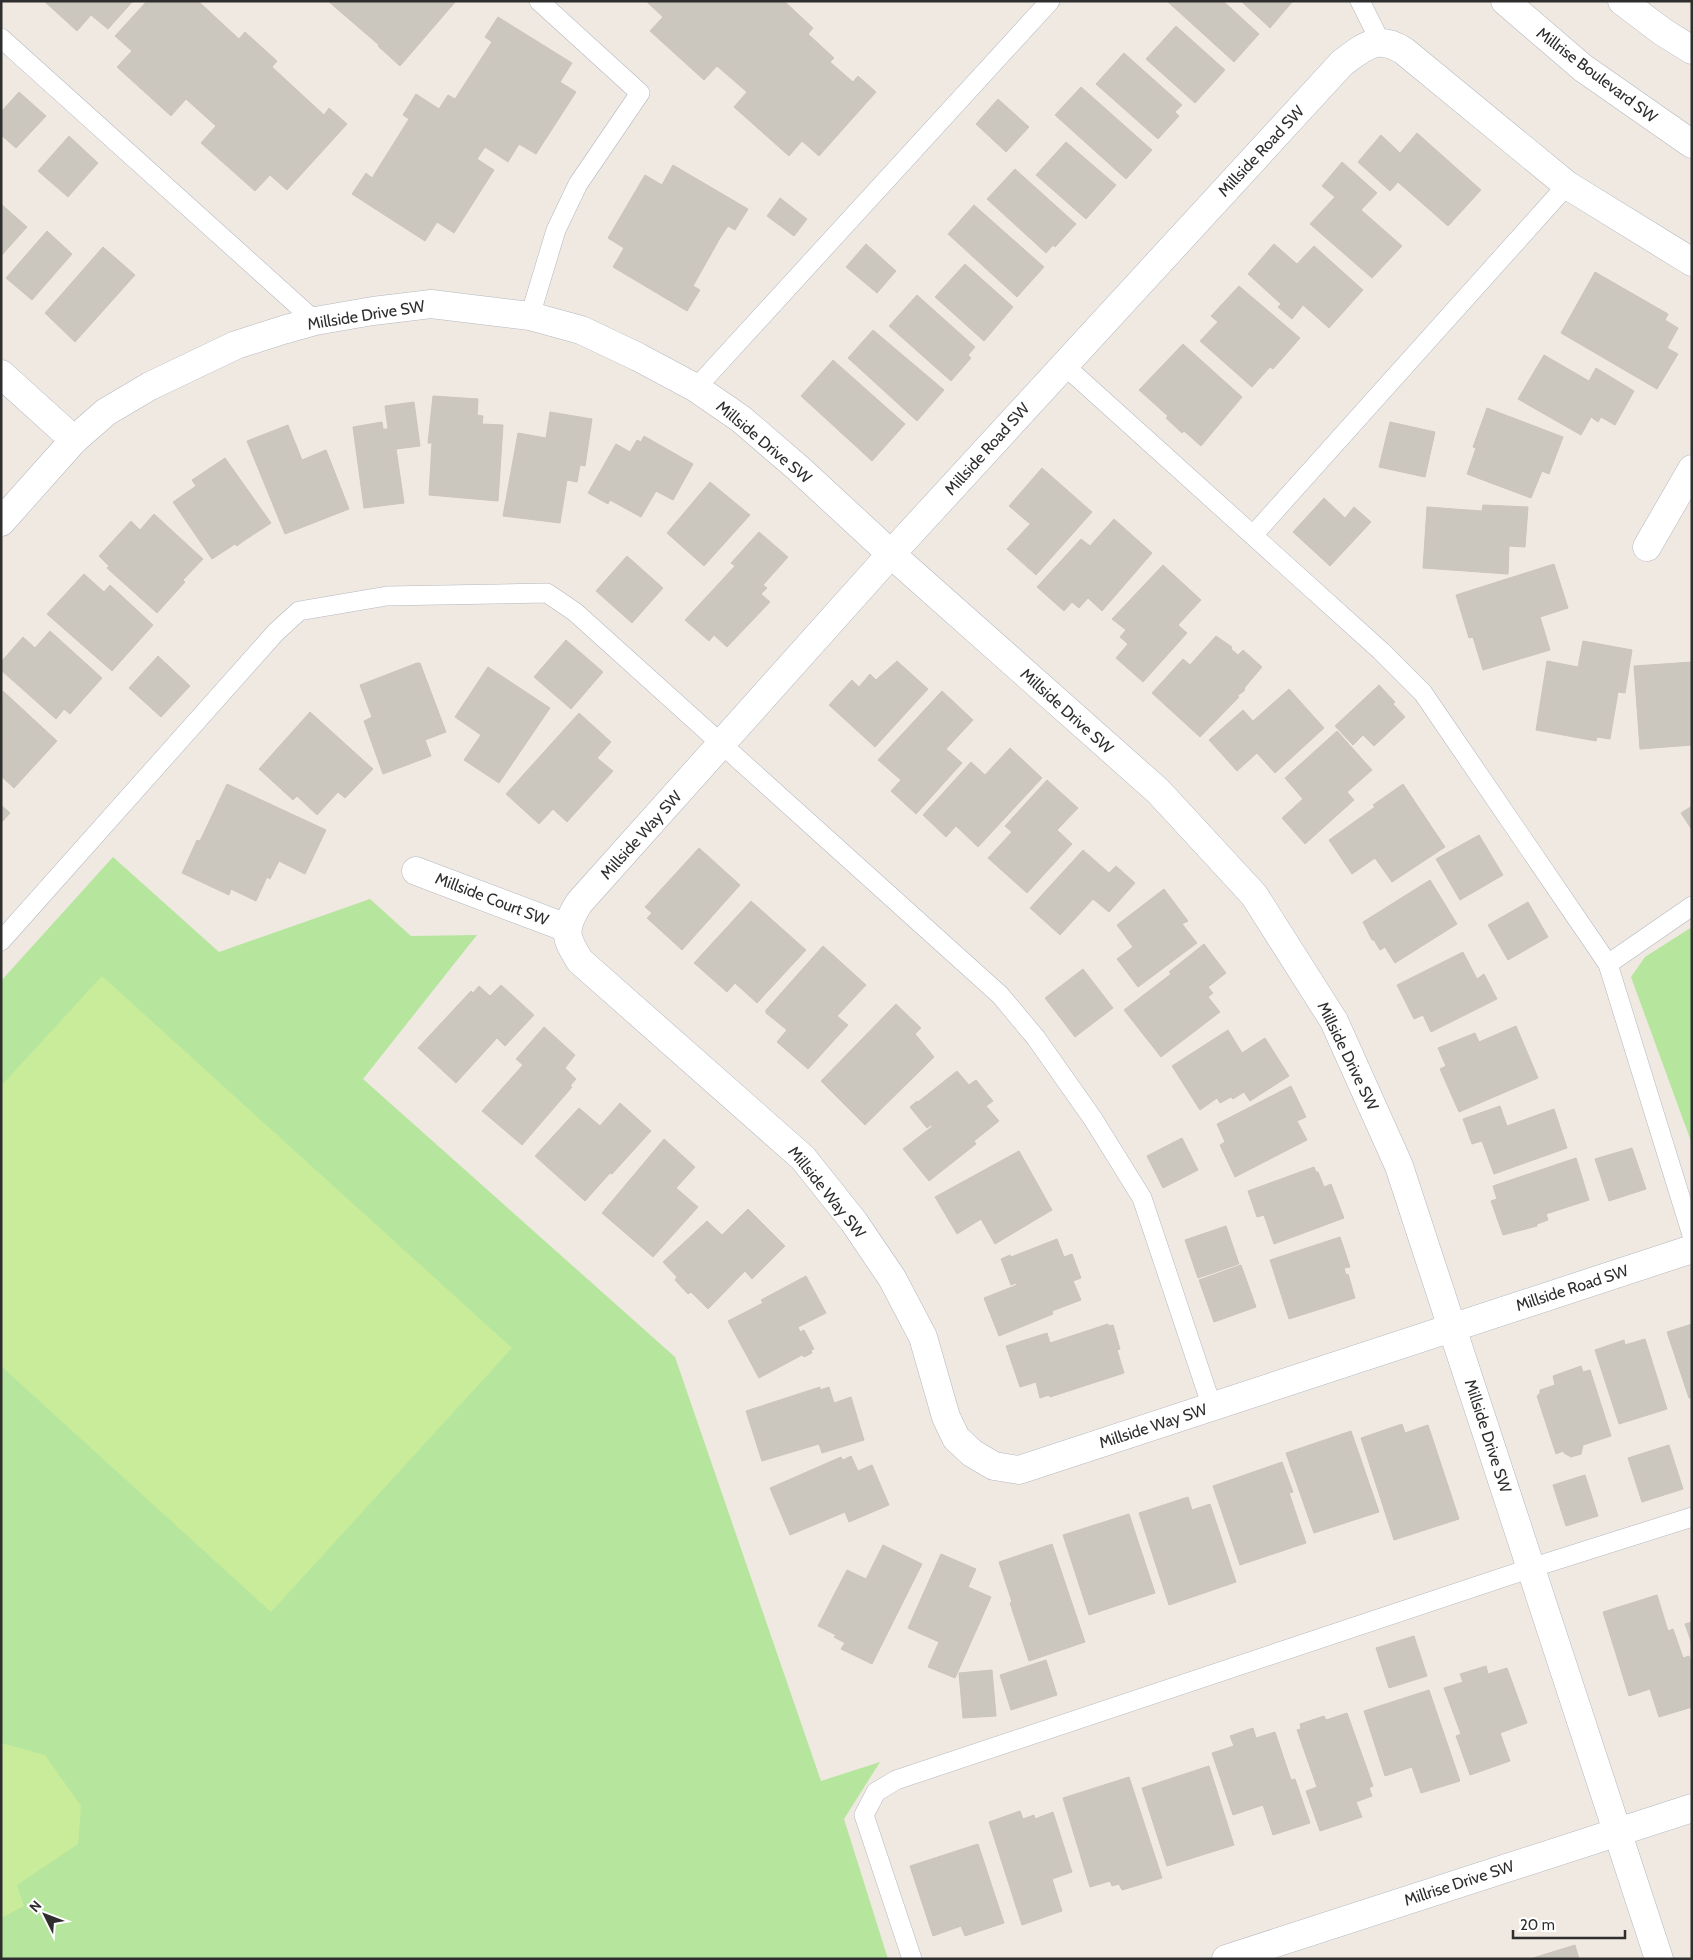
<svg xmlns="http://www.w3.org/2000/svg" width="1693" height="1960" font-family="Cabin,sans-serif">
<rect width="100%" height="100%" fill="#efe9e1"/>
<!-- green -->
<g fill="#b6e59e">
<path d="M113,857l106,95 151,-53 41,37 66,-1 -114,144 312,278 146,424 59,-19 -36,57 44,140h-887v-978z"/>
<path d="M1692,927v217l-61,-167 14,-20z"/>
</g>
<!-- pitch -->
<g fill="#c9ec9a">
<path d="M102,976l410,372 -241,264 -270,-246v-280z"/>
<path d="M1,1743l44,12 36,51 -3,38 -61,41 7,21 -23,12z"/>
</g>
<!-- building -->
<g fill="#cbc7bf" stroke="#cbc5ba">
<path d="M44,1h89l-25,28 -17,-14 -14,16z"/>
<path d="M147,1h51l41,38 6,-7 32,29 -5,6 52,48 5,-7 18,16 -60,66 -17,-15 -15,16 -54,-48 15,-17 -30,-27 -15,17 -54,-49 15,-16 -17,-15z"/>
<path d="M328,1h128l-56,65 -22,-20 1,-1z"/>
<path d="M646,1h138l29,27 -5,6 26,24 -4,4 23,20 5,-6 18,16 -57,64 -17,-15 -13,15 -55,-49 13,-15 -30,-26 -13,14 -54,-49 13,-14z"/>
<path d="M1167,1h56l36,33 -25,28z"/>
<path d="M1241,1h52l-23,27z"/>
<path d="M498,17l74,46 -12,19 16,10 -40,62 -17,-10 -11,18 -23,-15 -8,12 17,11 -40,63 -17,-11 -12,19 -73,-47 14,-21 6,5 37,-59 -6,-4 13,-21 23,15 9,-14 7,4 37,-57 -7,-5z"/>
<path d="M1176,26l49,44 -30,33 -49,-44z"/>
<path d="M1124,53l58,52 -7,7 4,4 -21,23 -62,-55z"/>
<path d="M1081,87l71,63 -26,29 -71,-64z"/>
<path d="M19,92l27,24 -30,32 -15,-13v-23z"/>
<path d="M998,99l31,28 -23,25 -30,-28z"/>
<path d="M1417,133l64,57 -33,36 -50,-44 -8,9 -32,-29 23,-27 19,18z"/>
<path d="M69,136l29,27 -30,34 -30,-26z"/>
<path d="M1066,142l50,43 -30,34 -50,-44z"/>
<path d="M1342,162l35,31 -16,17 41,36 -30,32 -62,-54 25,-27 -13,-11z"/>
<path d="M673,165l75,44 -13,21 -7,-4 -8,12 -27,48 7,4 -13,21 -74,-44 11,-19 -16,-10 37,-63 17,10z"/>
<path d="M1015,169l61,55 -21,23 -2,-2 -7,8 -59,-54z"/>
<path d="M780,198l27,21 -13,17 -27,-20z"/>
<path d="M1,204l26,23 -26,29z"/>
<path d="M974,205l70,62 -27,30 -69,-63z"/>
<path d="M47,231l25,23 -40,46 -26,-22z"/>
<path d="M866,244l30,27 -19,22 -31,-26z"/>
<path d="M1274,244l23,20 17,-18 49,44 -34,38 -26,-23 -11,14 -14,-12 3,-3 -33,-30z"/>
<path d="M103,247l32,28 -60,67 -30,-29z"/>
<path d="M965,264l48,43 -29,34 -49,-44z"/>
<path d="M1595,272l73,42 -3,6 13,8 -11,20 11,6 -21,35 -96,-56z"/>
<path d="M1239,286l61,52 -27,31 -3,-2 -18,20 -52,-46 18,-19 -7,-6z"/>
<path d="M917,295l58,52 -7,8 3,3 -20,23 -62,-55z"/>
<path d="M873,330l71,60 -27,31 -69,-63z"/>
<path d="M1183,344l59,53 -41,49 -17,-15 -2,2 -16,-15 2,-2 -29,-26z"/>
<path d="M1544,355l45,26 7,-13 38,23 -19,34 -14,-8 -3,5 -7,-5 -10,18 -63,-36z"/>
<path d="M833,360l72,64 -33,37 -71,-65z"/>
<path d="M433,396l45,3 -1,16 6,1 -1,8 21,1 -5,76 -69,-6 3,-52h-4z"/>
<path d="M414,402l6,44 -24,3 8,54 -40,5 -11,-81 29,-5 1,7h5l-3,-23z"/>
<path d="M1487,408l76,29 -14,37 -7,-3 -11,27 -64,-24 9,-26 -3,-1z"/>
<path d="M550,412l42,7 -7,47 -5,-1 -3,17 -10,-2 -7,43 -57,-7 15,-83 28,5z"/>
<path d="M1390,422l45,10 -10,45 -46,-10z"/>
<path d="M288,425l14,35 24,-10 23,59 -64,25 -38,-93z"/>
<path d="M644,436l49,28 -20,36 -17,-9 -15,26 -31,-17 -2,4 -20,-11 28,-49 14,8 7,-12 4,2z"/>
<path d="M225,458l46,65 -29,19 -5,4 -2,-2 -23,15 -39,-57 23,-16 -4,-6z"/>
<path d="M1042,468l50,44 -56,63 -29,-26 25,-27 -3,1 -20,-17z"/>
<path d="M710,482l40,33 -46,51 -37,-33z"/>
<path d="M1324,498l21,20 9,-11 17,15 -41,44 -37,-34z"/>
<path d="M1483,505l45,2 -3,40 -16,-1 -1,28 -85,-6 4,-61 55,4z"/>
<path d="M154,514l49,45 -20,21 2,2 -28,31 -50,-45 2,-2 -10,-10 32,-35 9,9z"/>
<path d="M1114,519l38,34 -50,58 -14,-13 -9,10 -7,-6 -8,9 -27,-24 44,-48 9,7z"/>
<path d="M759,532l29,25 -25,28 4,3 -6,6 9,8 -43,45 -13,-12 -5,6 -24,-21 50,-54 -4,-3z"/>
<path d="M627,556l36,32 -31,35 -36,-32z"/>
<path d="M1554,564l14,44 -28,9 10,33 -67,20 -10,-33 -4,1 -13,-43z"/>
<path d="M1163,565l38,35 -23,25 9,8 -44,49 -27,-24 12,-14 -8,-7 6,-7 -14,-11z"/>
<path d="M84,574l20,18 6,-7 43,40 -41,46 -65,-57z"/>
<path d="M50,631l52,47 -32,36 -6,-5 -8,10 -55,-49v-8l22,-25 12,11z"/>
<path d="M1216,636l16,11 -1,2 7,6 5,-5 19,17 -17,20 -1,4 -7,5 2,1 -39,40 -48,-44 31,-34 7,6z"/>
<path d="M566,640l37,32 -32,37 -37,-32z"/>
<path d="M1583,641l49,9 -7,43 -7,-1 -8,47 -13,-2 -1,4 -60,-11 11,-69 31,6z"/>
<path d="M158,656l32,30 -29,31 -32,-29z"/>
<path d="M897,661l31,28 -53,58 -46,-42 23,-25 7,7 11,-13 6,6z"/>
<path d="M1692,662v83l-52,4 -6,-83z"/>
<path d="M417,663h3l26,69 -21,8 6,16 -48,18 -19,-53 8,-4 -12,-32z"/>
<path d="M488,667l62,41 -51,75 -35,-23 17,-25 -26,-18z"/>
<path d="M1379,685l16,17 -2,2 12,13 -31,29 -11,-11 -10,10 -18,-19z"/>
<path d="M1289,689l35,39 -49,45 -18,-20 -20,18 -28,-31 34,-30 10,11z"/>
<path d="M3,691l54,50 -43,47 -13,-12z"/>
<path d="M942,691l31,29 -27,29 16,14 -46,51 -25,-23 10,-11 -23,-20z"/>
<path d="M310,712l63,57 -28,29 -7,-6 -21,23 -20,-19 -4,4 -34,-31z"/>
<path d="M579,713l32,29 -14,16 16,13 -46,51 -14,-13 -14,15 -33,-30z"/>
<path d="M1337,731l35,39 -25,22 7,8 -49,44 -23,-26 21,-19 -18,-21z"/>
<path d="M1010,748l32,30 -64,69 -22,-21 -10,11 -23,-22 48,-53 14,13z"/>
<path d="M1047,780l31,28 -21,22 15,14 -45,49 -39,-35 24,-26 -7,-6z"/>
<path d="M227,784l99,46 -21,44 -26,-13 -9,18 -3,-2 -11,24 -25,-12 -2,6 -47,-22 15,-33 3,1z"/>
<path d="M1403,784l42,63 -53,35 -17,-24 -23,16 -23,-34 46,-33 -2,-2z"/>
<path d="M1,805l9,8 -9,10z"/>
<path d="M1692,806v24l-11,-17z"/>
<path d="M1479,835l24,40 -43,25 -24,-41z"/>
<path d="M699,848l41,37 -58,65 -35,-32 5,-5 -7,-6z"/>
<path d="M1083,850l26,23 7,-7 19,17 -26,29 -16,-13 -33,36 -30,-27z"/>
<path d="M1430,880l27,44 -62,39 -10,-16 -5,3 -6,-10h-2l-9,-18z"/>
<path d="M1164,889l24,32 -6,3 15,19 -59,44 -21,-28 16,-12 -16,-22z"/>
<path d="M751,901l55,49 -49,53 -22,-20 -8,9 -33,-29z"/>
<path d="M1528,902l20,35 -40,23 -20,-35z"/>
<path d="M1204,944l22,29 -18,14 5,6 -5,4 12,15 -59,45 -37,-47 47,-36 -2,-2z"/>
<path d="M823,946l43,39 -29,31 11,9 -40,44 -31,-27 10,-12 -21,-17v-3z"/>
<path d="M1463,952l14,27 7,-5 13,25 -66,33 -8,-17 -9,4 -17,-34z"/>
<path d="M1083,969l30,39 -38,29 -30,-39z"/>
<path d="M501,985l33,30 -29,31 -8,-8 -41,45 -38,-35 53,-57 2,2 6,-7 11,10z"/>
<path d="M896,1004l25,24 -6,6 19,23 -69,68 -44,-44z"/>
<path d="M1516,1026l22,52 -79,34 -19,-43 6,-3 -8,-18 37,-15 4,9z"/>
<path d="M544,1027l31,28 -10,13 11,11 -6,7 2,1 -50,58 -40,-34 41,-46 -7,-6z"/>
<path d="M1228,1030l14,23 23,-15 24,38 -39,25 -6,-9 -11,7 -2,-2 -11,6 -3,-5 -17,12 -28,-44z"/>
<path d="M957,1071l12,14 7,-5 17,21 -7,5 13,15 -25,20 2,3 -47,37 -26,-32 30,-23 -2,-1 -4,3 -17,-21 7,-6 1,1z"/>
<path d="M1291,1086l15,31 -9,4 10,19 -72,37 -15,-32 5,-3 -8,-18z"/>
<path d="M620,1103l31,28 -39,43 -2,-1 -25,28 -50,-45 44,-48 21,18z"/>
<path d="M1500,1106l7,20 47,-17 13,39 -73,26 -12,-33 -10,3 -9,-25z"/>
<path d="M1182,1138l16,32 -35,18 -16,-32z"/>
<path d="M664,1139l31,28 -19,21 22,19 -45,50 -51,-44z"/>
<path d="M1632,1148l14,41 -37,12 -14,-42z"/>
<path d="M1019,1151l33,59 -57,34 -14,-25 -24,15 -22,-37z"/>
<path d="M1576,1158l13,42 -43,14 2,6 -11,4v2l-34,9 -12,-34 6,-2 -4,-13z"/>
<path d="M1314,1167l2,5h2l6,15 7,-3 13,34 -70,26 -10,-29 -7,2 -9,-26z"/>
<path d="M748,1209l37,37 -33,33 -7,-8 -37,38 -17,-17 -3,2 -13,-14 2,-3 -14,-15 44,-41 15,14z"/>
<path d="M1226,1226l13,38 -41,14 -13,-38z"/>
<path d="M1340,1237l10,30 -6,1 2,7 2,-1 7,24 -66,21 -19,-59z"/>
<path d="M1057,1239l7,18 8,-3 9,24 -8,3 8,19 -29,11 1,3 -54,22 -15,-38 33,-13 -1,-2 -5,2 -10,-26 9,-4 1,2z"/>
<path d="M1241,1265l15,42 -42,15 -15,-42z"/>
<path d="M806,1276l20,37 -28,14 2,5 4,-2 10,19 -3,1 1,3 -8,4 -2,-2 -43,23 -31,-57 35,-18 -2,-3z"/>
<path d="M1108,1324l1,2 4,-1 7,24 -3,1 7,23 -74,24 -1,-2 -9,3 -4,-16 -16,5 -14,-41 41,-13 3,10z"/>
<path d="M1692,1324v73l-3,1 -22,-66z"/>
<path d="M1645,1339l22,70 -48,15 -24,-74 29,-10 1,5z"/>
<path d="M1581,1366l2,6 7,-2 21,66 -28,9 -2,9 -10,3 -7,-4 -1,-2 -7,3 -19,-58 3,-3v-3l15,-5 -2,-9z"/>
<path d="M820,1387v3l9,-3 5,16 17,-6 13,43 -42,13 -3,-9 -57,17 -16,-50z"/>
<path d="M1402,1424l3,9 23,-8 31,94 -65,21 -33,-102z"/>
<path d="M1351,1431l28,81 -65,21 -28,-80z"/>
<path d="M1669,1445l14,44 -41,13 -14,-44z"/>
<path d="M851,1456l7,15 14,-6 17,40 -40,17 -4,-10 -55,23 -20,-47 71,-31 2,3z"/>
<path d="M1282,1462l11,30 -4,1 17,50 -66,22 -27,-79z"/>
<path d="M1585,1475l13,41 -32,10 -13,-41z"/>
<path d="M1188,1497l4,13 18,-6 26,78 -67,23 -30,-92z"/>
<path d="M1129,1514l26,79 -66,22 -26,-80z"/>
<path d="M1052,1544l33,98 -56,19 -19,-58 2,-1 -13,-40z"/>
<path d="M883,1545l39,19 -50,100 -31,-15 4,-6 -11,-6 2,-2 -18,-9 29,-56 19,9z"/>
<path d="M941,1554l35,15 -8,18 23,10 -36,81 -27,-11 11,-25 -31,-14z"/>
<path d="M1657,1595l11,36 5,-2 10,29 6,-2 3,9v42l-33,10 -9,-28 -21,7 -26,-84z"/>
<path d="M1692,1622v22l-7,-20z"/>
<path d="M1414,1636l13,40 -38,12 -13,-40z"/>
<path d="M1046,1660l11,35 -46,15 -11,-35z"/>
<path d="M1486,1666l2,8 19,-6 20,55 -27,10 10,28 -40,14 -14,-39 5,-2 -17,-46 19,-6 -3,-8z"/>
<path d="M992,1670l4,46 -33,2 -4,-45z"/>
<path d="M1429,1690l31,91 -39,12 -9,-26 -27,9 -21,-65z"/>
<path d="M1347,1713l26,73 -4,2 3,8 -16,6 6,15 -42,14 -14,-40 11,-4 -20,-57 4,-1 -1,-5 24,-8 2,4z"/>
<path d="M1253,1728l3,10 19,-6 16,48 4,-1 15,44 -37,12 -10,-30 -30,10 -21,-62 22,-7 -4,-10z"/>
<path d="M1209,1766l25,79 -67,21 -25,-78z"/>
<path d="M1129,1777l33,101 -40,12 -3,-6 -7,2 -2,-5 -20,6 -27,-89z"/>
<path d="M1020,1811l3,8 11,-4 1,4 18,-7 19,60 -20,7 10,32 -40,14 -33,-103z"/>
<path d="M978,1844l26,79 -39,13 -4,-10 -28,10 -23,-70z"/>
<path d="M1575,1945l4,14h-46v-1z"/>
</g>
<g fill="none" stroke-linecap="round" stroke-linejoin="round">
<defs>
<g id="service">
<path d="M1360,1l20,40"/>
<path d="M1,38l314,283"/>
<path d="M530,316l26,-86 22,-46 62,-91 -101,-92"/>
<path d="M1064,365l317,286 42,42 185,271 84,271"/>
<path d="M696,388l354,-387"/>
<path d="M1254,534l313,-349"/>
<path d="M1,941l275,-309 23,-21 88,-15 160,-3 28,19 425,383 36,43 57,81 49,79 70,209"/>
<path d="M1608,964l84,-58"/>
<path d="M912,1959l-48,-144 12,-23 20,-12 635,-212 161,-51"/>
</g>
<g id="minor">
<path d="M1692,262l-125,-77 -163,-134c-27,-17 -39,-5 -62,12l-451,491 -312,349c-16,26 -15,33 1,58l223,197 51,64 38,56 31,59 23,80 10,21 16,15 22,13 25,4 673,-221"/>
<path d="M1,374l73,66"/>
<path d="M1,522l73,-82 32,-28 44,-26 86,-41 47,-15 32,-9 58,-10 58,-7 99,12 51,14 57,27 58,31 45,31 57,49 93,86 267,237 96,104 80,126 65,145 260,793"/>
<path d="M1647,547l45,-78"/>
<path d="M416,871l151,57"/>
<path d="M1226,1959l466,-151"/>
</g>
<g id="tertiary">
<path d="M1505,1l78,67 109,76"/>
<path d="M1622,1l41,31 29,18"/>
</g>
</defs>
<!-- service casing -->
<use href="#service" stroke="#b4b7c1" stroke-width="20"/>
<!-- minor casing -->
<use href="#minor" stroke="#b4b7c1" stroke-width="29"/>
<!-- tertiary casing -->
<use href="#tertiary" stroke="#b4b7c1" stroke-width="29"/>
<!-- service -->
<use href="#service" stroke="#fff" stroke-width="19"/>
<!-- minor -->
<use href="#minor" stroke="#fff" stroke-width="28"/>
<!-- tertiary -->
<use href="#tertiary" stroke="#fff" stroke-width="28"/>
</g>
<g text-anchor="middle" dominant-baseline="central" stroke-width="4.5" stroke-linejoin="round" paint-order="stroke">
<!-- street labels -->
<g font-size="16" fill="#2e2e2e" stroke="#fff">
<text transform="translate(1597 75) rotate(37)">Millrise Boulevard SW</text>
<text transform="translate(1261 151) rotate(-47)">Millside Road SW</text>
<text transform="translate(366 315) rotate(-9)">Millside Drive SW</text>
<text transform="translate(764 442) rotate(40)">Millside Drive SW</text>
<text transform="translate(987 449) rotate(-48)">Millside Road SW</text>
<text transform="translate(1067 711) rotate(42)">Millside Drive SW</text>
<text transform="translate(641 835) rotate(-48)">Millside Way SW</text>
<text transform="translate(492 899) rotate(21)">Millside Court SW</text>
<text transform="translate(1348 1056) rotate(64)">Millside Drive SW</text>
<text transform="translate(827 1192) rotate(51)">Millside Way SW</text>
<text transform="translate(1572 1288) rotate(-18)">Millside Road SW</text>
<text transform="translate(1153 1426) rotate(-18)">Millside Way SW</text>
<text transform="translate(1488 1436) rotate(72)">Millside Drive SW</text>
<text transform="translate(1459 1883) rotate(-18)">Millrise Drive SW</text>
</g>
</g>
<!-- border -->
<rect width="1693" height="1960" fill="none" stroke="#2e2e2e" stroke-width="5"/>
<!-- north arrow -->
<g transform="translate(45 1915) rotate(312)" stroke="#ffffff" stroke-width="4" paint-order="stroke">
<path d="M0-4L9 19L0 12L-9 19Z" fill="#2e2e2e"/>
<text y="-8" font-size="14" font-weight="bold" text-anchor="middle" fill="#2e2e2e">N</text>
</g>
<!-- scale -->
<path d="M1513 1930v8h112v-8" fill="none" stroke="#2e2e2e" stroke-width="2.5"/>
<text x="1520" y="1930" font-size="15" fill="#2e2e2e" stroke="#ffffff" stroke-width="4" paint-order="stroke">20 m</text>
</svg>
